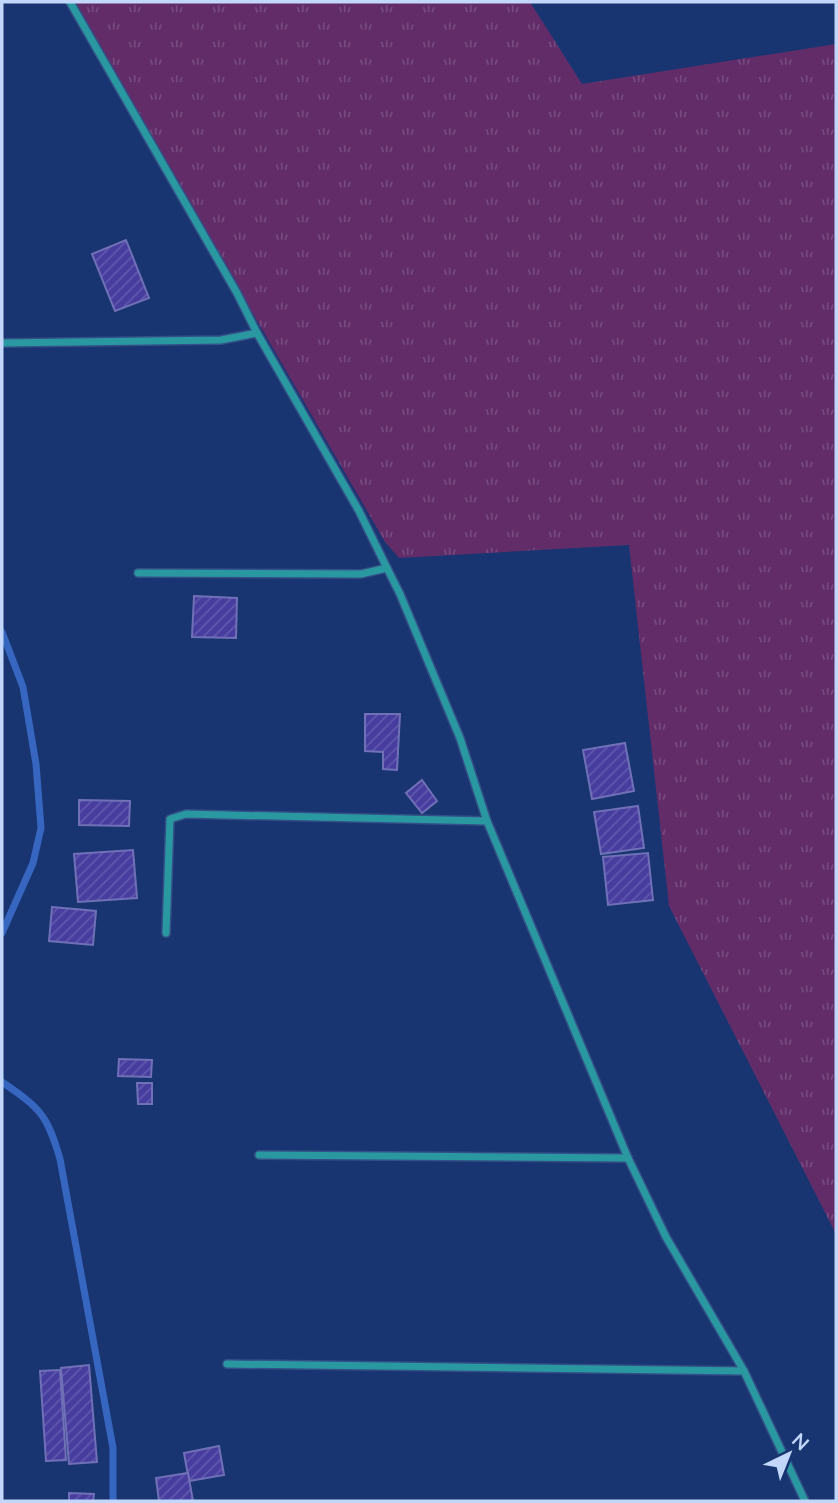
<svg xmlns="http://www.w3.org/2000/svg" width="838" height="1503" font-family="Lato,sans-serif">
<defs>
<pattern id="grass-tufts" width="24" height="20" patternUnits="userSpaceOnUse" patternTransform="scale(1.75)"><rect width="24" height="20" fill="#612c68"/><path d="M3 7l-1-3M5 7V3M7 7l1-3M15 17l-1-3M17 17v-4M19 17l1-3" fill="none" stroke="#764a7e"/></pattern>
<pattern id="building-hatch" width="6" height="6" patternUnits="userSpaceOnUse" patternTransform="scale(1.75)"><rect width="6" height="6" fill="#473d9f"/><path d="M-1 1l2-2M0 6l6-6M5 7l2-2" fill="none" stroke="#6058ad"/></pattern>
</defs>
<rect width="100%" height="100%" fill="#183571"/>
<!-- grass -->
<path fill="url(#grass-tufts)" d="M73,2h457l52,82 254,-40v1190l-167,-328 -40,-361 -230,13 -14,-16z"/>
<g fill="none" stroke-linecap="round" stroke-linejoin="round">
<!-- stream -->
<g stroke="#3766c1" stroke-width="7">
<path d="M2,632l21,55 13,77 5,64 -8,35 -31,70"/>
<path d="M2,1082c38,26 45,32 58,77l53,289v53"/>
</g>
</g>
<!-- building -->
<g fill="url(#building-hatch)" stroke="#7070b7" stroke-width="2">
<path d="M126,240l23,58 -34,13 -23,-57z"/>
<path d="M194,596l43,2 -1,40 -44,-1z"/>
<path d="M365,714h35l-3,56 -14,-1v-17l-18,-1z"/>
<path d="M625,743l9,48 -42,8 -9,-49z"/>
<path d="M422,780l15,21 -15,12 -16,-20z"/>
<path d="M79,800l51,1 -1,25 -50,-1z"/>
<path d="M638,806l6,42 -43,6 -7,-42z"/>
<path d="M133,850l4,48 -59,4 -4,-48z"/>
<path d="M648,853l5,47 -45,5 -5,-48z"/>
<path d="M52,907l44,4 -3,34 -44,-4z"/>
<path d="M119,1059l33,1 -1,17 -33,-1z"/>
<path d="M137,1083h15v21h-14z"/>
<path d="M89,1365l8,97 -28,2 -8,-96z"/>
<path d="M60,1370l6,90 -20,1 -6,-90z"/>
<path d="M219,1446l5,29 -35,6 -5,-28z"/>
<path d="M188,1473l5,28h-34l-3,-23z"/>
<path d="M69,1493l25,1 -1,7h-24z"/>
</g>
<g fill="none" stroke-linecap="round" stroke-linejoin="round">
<defs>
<g id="minor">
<path d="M257,333l102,178 28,57"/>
<path d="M2,343l219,-3 36,-7 -20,-40 -167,-291"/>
<path d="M138,573l223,1 26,-6 13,26 60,144 27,83 141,337 38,79 78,134 61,130"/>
<path d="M166,933l4,-114 16,-5 301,7"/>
<path d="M259,1155l369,3"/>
<path d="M227,1364l517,7"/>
</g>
</defs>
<!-- minor casing -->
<use href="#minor" stroke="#334f87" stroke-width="10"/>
<!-- minor -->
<use href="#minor" stroke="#2a98a0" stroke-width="7"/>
</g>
<!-- border -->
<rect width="838" height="1503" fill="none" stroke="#c3d7fb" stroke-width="7"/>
<!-- north arrow -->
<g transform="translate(789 1454) rotate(43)" stroke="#183571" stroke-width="5" paint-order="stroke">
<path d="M0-5L12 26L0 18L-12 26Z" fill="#c3d7fb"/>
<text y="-10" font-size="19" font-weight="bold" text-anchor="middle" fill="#c3d7fb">N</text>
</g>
</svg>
